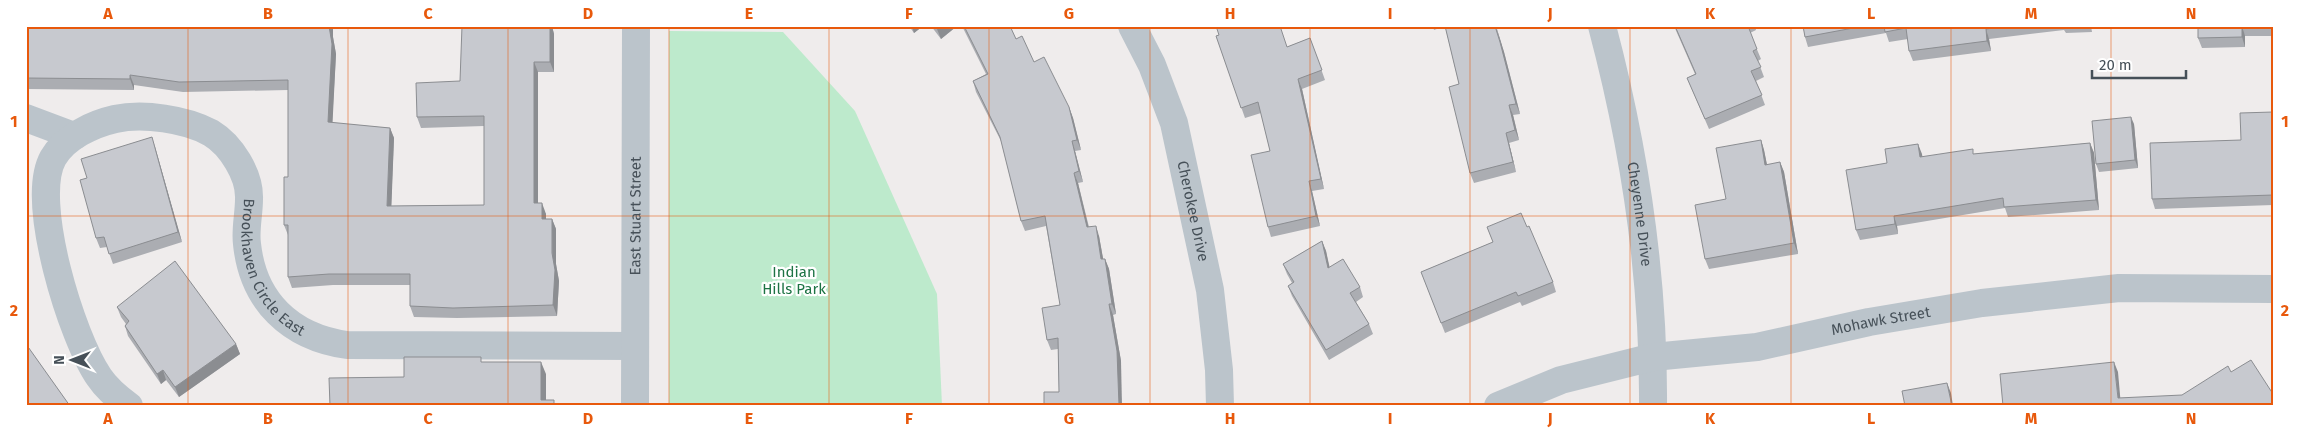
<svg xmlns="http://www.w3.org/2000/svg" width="2299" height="432" font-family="'Fira Sans',sans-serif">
<rect width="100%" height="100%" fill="#efecec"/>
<!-- green -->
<path fill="#bdeacc" d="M669,31l114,1 72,79 82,183 5,112h-273z"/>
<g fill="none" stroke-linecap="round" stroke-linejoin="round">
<!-- minor -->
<g stroke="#bbc4cb" stroke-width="28">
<path id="s1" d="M1132,26l20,39 22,58 36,167 9,80 1,36"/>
<path id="s2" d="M1602,26c33,124 52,251 51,380"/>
<path d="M26,118l48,18"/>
<path id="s3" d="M129,406c-11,-8 -22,-17 -30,-29 -27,-39 -70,-176 -46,-219 12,-21 40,-34 62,-39 28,-6 71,0 96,14 20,12 39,42 38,66 0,15 -4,31 -2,45 6,57 43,93 100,101l288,1"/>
<path id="s4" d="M635,406l1,-380"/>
<path id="s5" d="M1498,406l63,-26 92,-23 104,-10 112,-25 113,-19 137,-15 154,1"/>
</g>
</g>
<!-- wall -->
<g fill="#abadb2">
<path d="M26,26l307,11 3,17 -4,69 58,5 4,10 -3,68 93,-1v-79l-63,2 -4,-11 43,-36 92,-54 2,7v38h-16v131l8,11v5h6l4,10v35l3,17 -2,35 -100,2 -43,-1 -4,-11v-21h-77l-41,3 -4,-11v-42l-4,-10 4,-48v-87l-105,2 -49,-7v5l-108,-1z"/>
<path d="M909,26h14l-9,7z"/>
<path d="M931,26h26l-16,13z"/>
<path d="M962,26h48l6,13 53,68 4,11 8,32 -6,1 8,31 -5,1 11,44 10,9 4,23h2l4,10 7,45 -3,1 8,46 -62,31 -1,-43 -7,1 -4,-10 13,-35 -14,-79 -21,5 -4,-10 -19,-78 -26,-51 -3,-11 13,-7z"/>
<path d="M1433,26h63l8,26 16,62 -7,1 6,25 -10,3 7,29 -42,11 -4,-10 -11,-89 -14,-58 -11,4z"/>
<path d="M1674,26h81l1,4 -6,3 11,26 -3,2 6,16 -8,4 9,24 -56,24 -22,-51 8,-4z"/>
<path d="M1803,26h288l1,6 -26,1 -2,-3 -75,9 2,12 -78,10 -4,-10 -1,-12 -19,3 -3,-9 -78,14 -3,-10z"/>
<path d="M2198,26h75v10h-28v11l-43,1 -4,-10z"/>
<path d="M1219,35l68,12 23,-9 15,42 -23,9 22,100 -12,2 8,35 -49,11 -3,-10 2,-76 -9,-38 -16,5 -29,-82z"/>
<path d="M2273,112v93l-118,4 -3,-10 89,-59z"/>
<path d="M2134,124l4,44 -39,4 -3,-8z"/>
<path d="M1761,140l3,10 3,15 13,-3 4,10 14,82 -89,15 -4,-10 21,-60z"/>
<path d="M2090,143l4,10 5,57 -91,7 -3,-9 -108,18 1,8 -38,6 -4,-10 31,-67 31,-19 4,13 52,-3z"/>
<path d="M155,147l27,95 -69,22 -6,-17 -7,1 -4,-10z"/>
<path d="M1487,227h40l26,55 3,10 -34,14 -2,-4 -75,31 -24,-61 72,-30z"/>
<path d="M1322,241l4,10 3,16 31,20 3,10 -7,5 13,22 4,10 -44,26 -37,-64 -4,-10 4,-3 -5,-9 -4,-10z"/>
<path d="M117,307l119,37 4,10 -61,43 -13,-17 -5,4 -33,-48 -3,-10 1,-2 -5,-7z"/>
<path d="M26,327l3,9 -3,1z"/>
</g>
<!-- shaded-wall -->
<g fill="#8b8d91">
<path d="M329,26h4v11l3,17 -4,79 -4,-11z"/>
<path d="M549,26h3l2,8v38l-4,-10z"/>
<path d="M912,26h11l-9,7z"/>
<path d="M940,26h17l-16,13 -4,-10z"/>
<path d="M1496,26l8,26 16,62 -4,-10z"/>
<path d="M2242,26l3,10v11l-3,-10z"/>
<path d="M1986,29l3,10 2,12 -4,-10z"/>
<path d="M534,62l4,10v142l-4,-11z"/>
<path d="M130,75l4,10v5l-4,-11z"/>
<path d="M1298,79l4,10 22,100 -3,-10z"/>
<path d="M1509,105l4,10 6,25 -4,-10z"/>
<path d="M1069,107l4,11 8,32 -4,-10z"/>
<path d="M2131,117l3,7 4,44 -3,-8z"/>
<path d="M390,128l4,10 -3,79 -4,-11z"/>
<path d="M1506,133l3,10 7,29 -3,-10z"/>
<path d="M152,137l3,10 27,95 -4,-10z"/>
<path d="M1761,140l3,10 5,25 -4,-10z"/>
<path d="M1072,141l3,10 8,31 -4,-11z"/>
<path d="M2090,143l4,10 5,57 -3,-10z"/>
<path d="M1918,144l4,10 2,13 -4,-10z"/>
<path d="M1780,162l4,10 14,82 -4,-11z"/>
<path d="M1074,173l4,10 13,55 -4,-11z"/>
<path d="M1309,181l3,10 8,35 -4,-10z"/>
<path d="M542,203l4,11v15l-4,-10z"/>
<path d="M1894,216l3,10 1,8 -3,-10z"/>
<path d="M552,219l4,10v35l3,17 -2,35 -4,-11z"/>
<path d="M1096,226l3,10 6,33 -4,-10z"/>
<path d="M1322,241l4,10 6,27 -4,-10z"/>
<path d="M1105,259l4,10 7,45 -4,-10z"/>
<path d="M1109,304l4,11 8,46 1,45h-3z"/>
<path d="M236,344l4,10 -61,43 -4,-10z"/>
<path d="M541,362l5,12v32l-5,-6z"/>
<path d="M2114,362l4,10 3,34 -3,-8z"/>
<path d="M163,370l3,10 -5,4 -4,-10z"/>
<path d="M1947,383l4,10 2,13h-1z"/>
</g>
<!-- building -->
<g fill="#c7c9cf" stroke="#8b8d91">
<path d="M26,26h303l3,18 -4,78 62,6 -3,78 97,-1v-89l-67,1 -1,-34 44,-2 2,-55h88v36h-16v141h8v16h10v34l3,17 -2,35 -100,3 -43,-2v-32h-81l-41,3v-52h-4v-48h4v-97l-109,2 -49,-7v4l-104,-1z"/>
<path d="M964,26h46l6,13 6,-3 12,26 10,-5 25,50 8,33 -5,1 7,30 -5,2 13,54 9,-1 5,33h4l7,45h-3l8,47 2,55h-75v-14h15l-1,-54 -11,2 -5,-32 18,-3 -15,-89 -24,5 -21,-84 -27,-56 15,-7z"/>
<path d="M1216,26h64l7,21 23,-9 12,32 -24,9 23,100 -12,2 7,35 -48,11 -17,-72 19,-4 -12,-49 -17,6 -25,-72 3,-1z"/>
<path d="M1445,26h50l5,16 16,62 -7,1 6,25 -9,3 7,29 -43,11 -21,-86 10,-3z"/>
<path d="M1675,26h73l9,23 -4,2 8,16 -10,4 11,24 -57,24 -18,-41 9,-4z"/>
<path d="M1803,26h61l-59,11z"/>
<path d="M1884,26h123l-21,3 1,12 -78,10 -3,-23 -21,4z"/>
<path d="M2198,26h44v11l-44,1z"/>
<path d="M2273,112v83l-121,4 -2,-56 91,-3 -1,-27z"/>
<path d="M2131,117l4,43 -39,4 -4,-43z"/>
<path d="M152,137l26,95 -69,22 -5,-17 -8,1 -16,-58 7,-2 -6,-19z"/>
<path d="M1761,140l4,25 15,-3 14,81 -89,16 -10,-54 31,-6 -10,-51z"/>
<path d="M2090,143l6,57 -92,7 -1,-9 -109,18 1,8 -39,6 -10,-60 41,-7 -2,-14 33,-5 2,13 53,-8v5z"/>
<path d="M1521,213l6,14 2,-1 24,56 -35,14 -2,-4 -75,31 -20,-51 72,-30 -6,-15z"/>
<path d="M1322,241l6,27 15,-9 17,28 -10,6 19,31 -43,26 -38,-64 6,-4 -11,-18z"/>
<path d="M175,261l61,83 -61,43 -12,-17 -6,4 -32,-48 4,-5 -12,-14z"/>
<path d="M26,344l44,62h-44z"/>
<path d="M404,357h77v5h60v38h13v6h-224l-1,-28 75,-1z"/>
<path d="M2251,360l22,34v12h-270l-3,-32 114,-12 4,36 64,-3 46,-29 3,6z"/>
<path d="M1947,383l5,23h-47l-3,-15z"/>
</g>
<!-- grid -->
<path fill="none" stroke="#e8590c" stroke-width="1" stroke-opacity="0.55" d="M188,26v380M348,26v380M508,26v380M669,26v380M829,26v380M989,26v380M1150,26v380M1310,26v380M1470,26v380M1630,26v380M1791,26v380M1951,26v380M2111,26v380M26,216h2247"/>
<g text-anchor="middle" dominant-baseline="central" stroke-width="4.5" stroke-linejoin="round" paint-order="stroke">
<!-- street labels -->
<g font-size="15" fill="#465058" stroke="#fff">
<text stroke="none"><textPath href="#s1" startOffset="196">Cherokee Drive</textPath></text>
<text stroke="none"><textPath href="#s2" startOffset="192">Cheyenne Drive</textPath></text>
<text stroke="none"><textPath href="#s4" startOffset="190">East Stuart Street</textPath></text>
<text stroke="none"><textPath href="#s3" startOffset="601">Brookhaven Circle East</textPath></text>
<text stroke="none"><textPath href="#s5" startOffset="394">Mohawk Street</textPath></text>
</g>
<!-- park labels -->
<g font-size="15" fill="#1d7344" stroke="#fff">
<text x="794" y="272">Indian<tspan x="794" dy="17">Hills Park</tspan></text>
</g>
</g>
<!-- border -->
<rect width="2299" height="432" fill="none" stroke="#ffffff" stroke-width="55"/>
<!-- north arrow -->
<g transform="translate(72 360) rotate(270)" stroke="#ffffff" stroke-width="4" paint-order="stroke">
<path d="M0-4L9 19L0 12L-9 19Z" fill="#465058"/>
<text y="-8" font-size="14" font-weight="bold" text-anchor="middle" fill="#465058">N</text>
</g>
<!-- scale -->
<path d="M2092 70v8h94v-8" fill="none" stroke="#465058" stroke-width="2.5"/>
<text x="2099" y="70" font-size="15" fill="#465058" stroke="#ffffff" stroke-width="4" paint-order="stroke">20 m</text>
<rect x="28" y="28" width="2244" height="376" fill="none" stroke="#e8590c" stroke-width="2"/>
<g font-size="16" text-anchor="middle" font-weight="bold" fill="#e8590c">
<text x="108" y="19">A</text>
<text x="268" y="19">B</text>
<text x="428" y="19">C</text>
<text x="588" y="19">D</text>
<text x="749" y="19">E</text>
<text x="909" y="19">F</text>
<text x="1069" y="19">G</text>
<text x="1230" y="19">H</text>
<text x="1390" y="19">I</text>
<text x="1550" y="19">J</text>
<text x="1710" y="19">K</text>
<text x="1871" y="19">L</text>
<text x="2031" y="19">M</text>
<text x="2191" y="19">N</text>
<text x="14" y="127">1</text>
<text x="2285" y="127">1</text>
<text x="14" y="316">2</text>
<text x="2285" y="316">2</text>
<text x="108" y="424">A</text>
<text x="268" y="424">B</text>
<text x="428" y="424">C</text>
<text x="588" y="424">D</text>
<text x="749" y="424">E</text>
<text x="909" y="424">F</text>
<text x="1069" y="424">G</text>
<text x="1230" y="424">H</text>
<text x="1390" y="424">I</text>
<text x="1550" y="424">J</text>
<text x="1710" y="424">K</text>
<text x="1871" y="424">L</text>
<text x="2031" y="424">M</text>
<text x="2191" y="424">N</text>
</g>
</svg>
